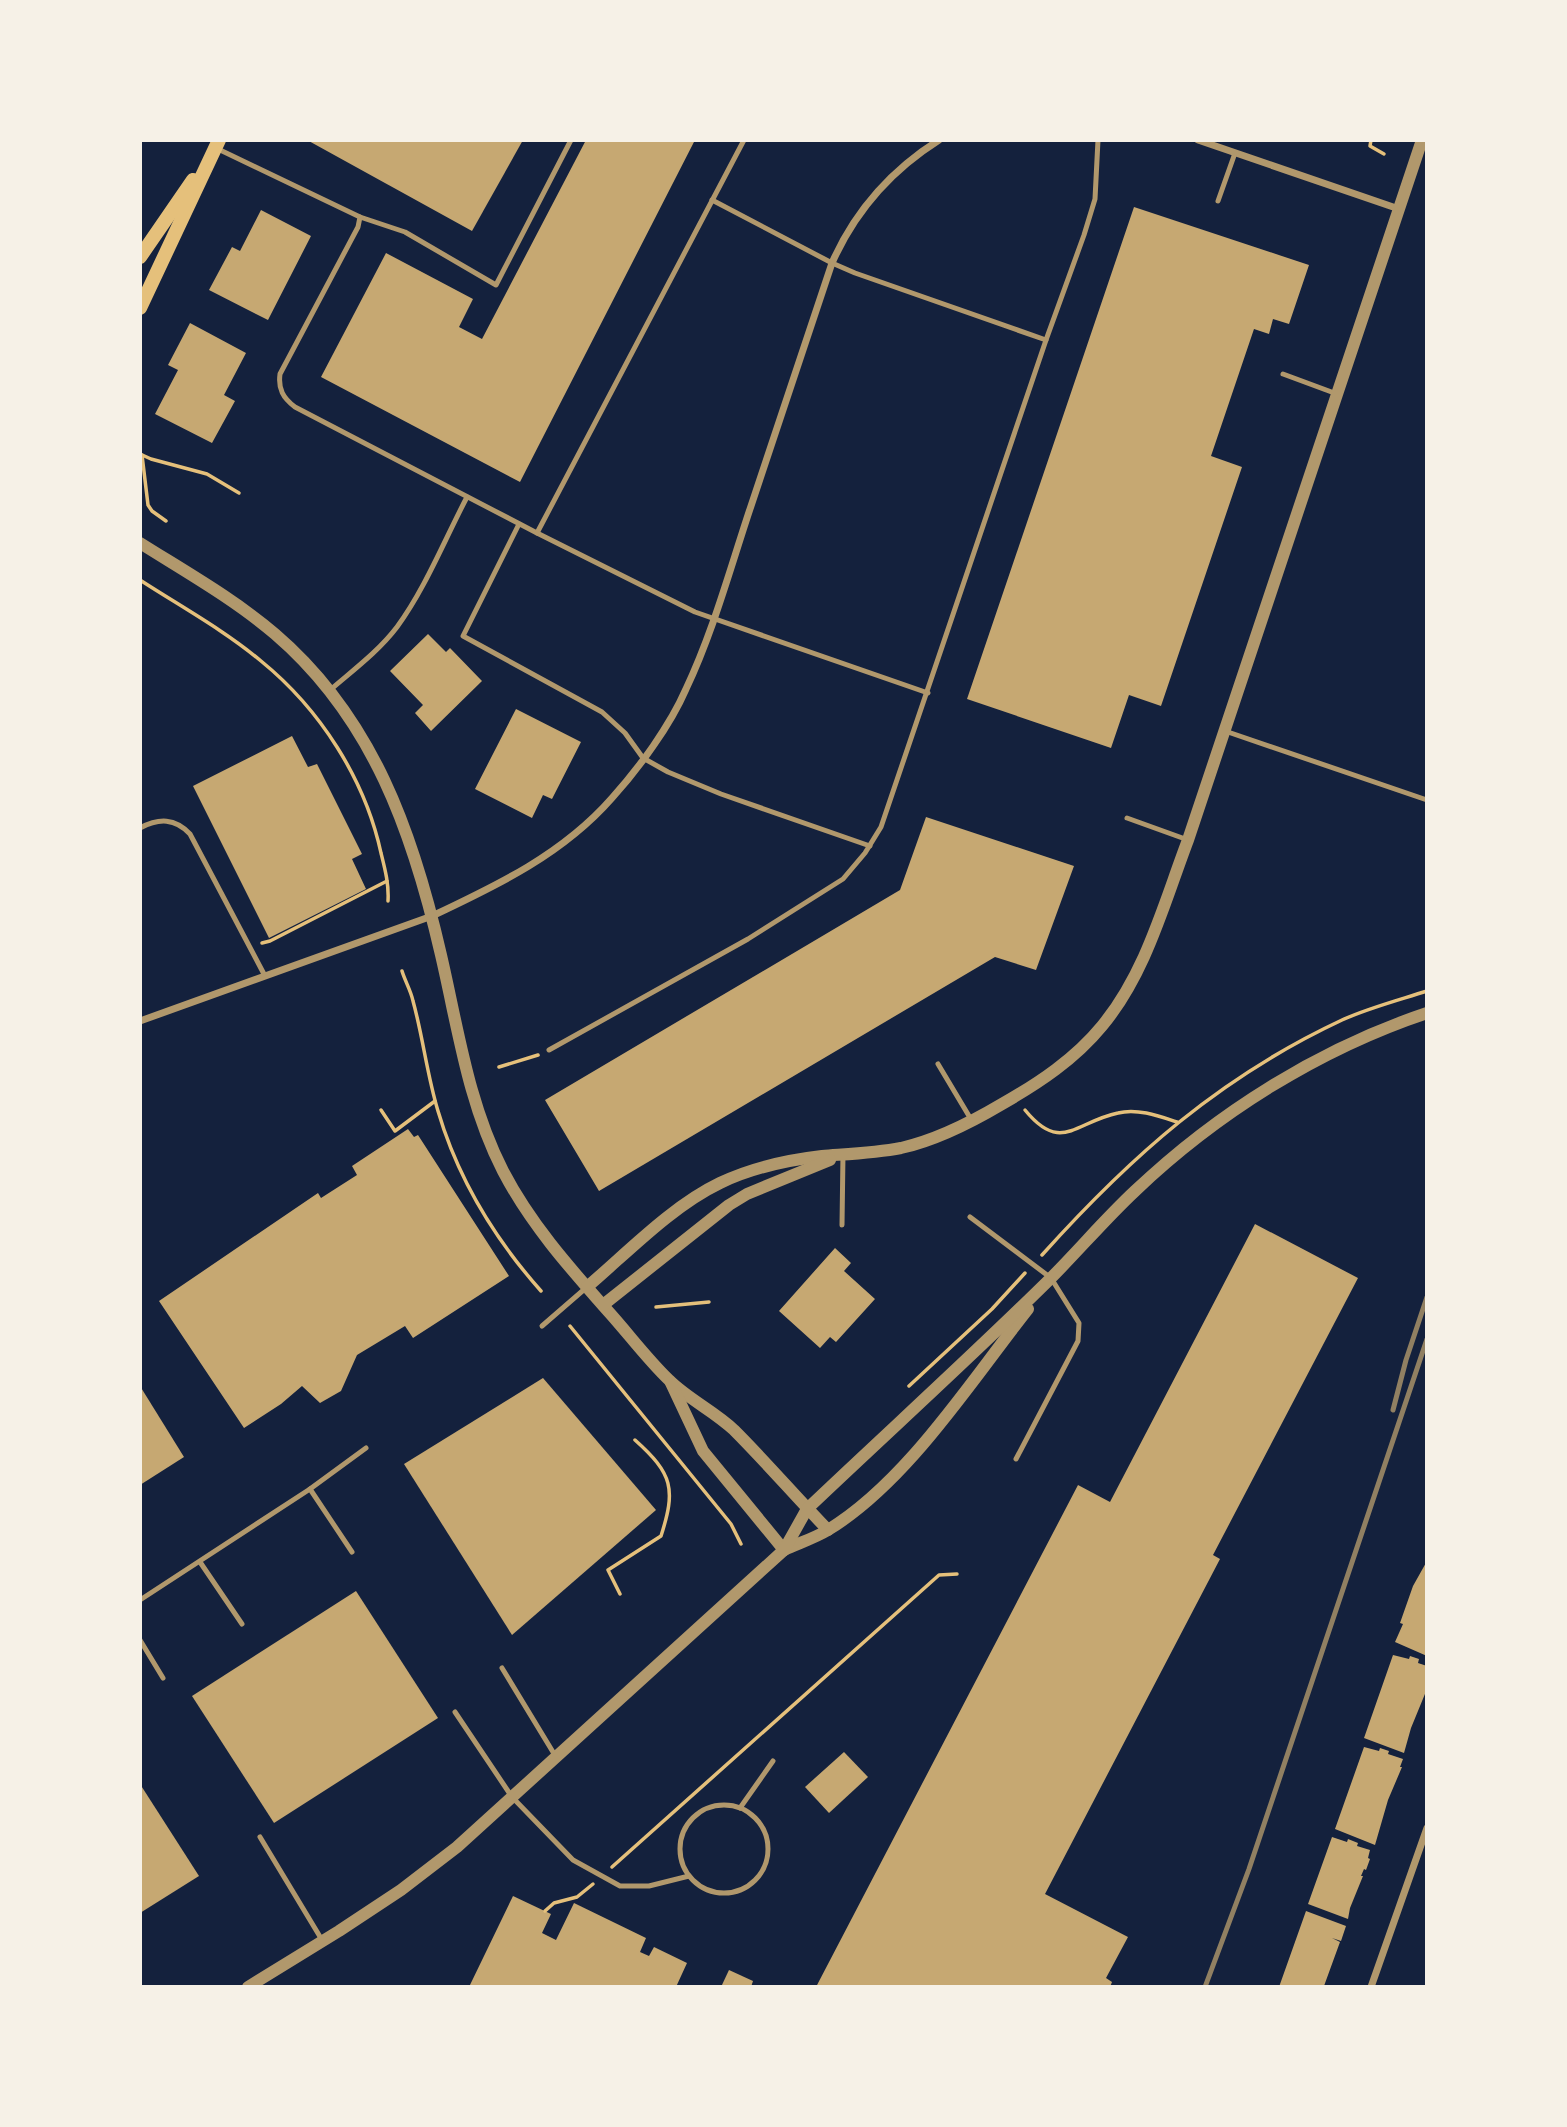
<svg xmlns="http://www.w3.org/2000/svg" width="1567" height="2127" font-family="'Noto Sans',sans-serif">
<rect width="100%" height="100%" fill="#14213d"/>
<!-- building -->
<g fill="#c6a872">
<path d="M307,140h216l-51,91z"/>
<path d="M586,140h109l-175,342 -199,-105 65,-124 87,46 -14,28 23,12z"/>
<path d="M1134,207l175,58 -20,59 -16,-5 -4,15 -15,-5 -43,127 31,11 -81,239 -32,-11 -18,53 -144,-49z"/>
<path d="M261,210l50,26 -43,84 -59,-30 23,-43 8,4z"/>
<path d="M190,323l56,30 -22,42 11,6 -23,42 -57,-29 23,-44 -10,-5z"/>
<path d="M428,634l18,18 4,-4 32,33 -51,50 -16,-18 8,-8 -33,-34z"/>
<path d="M516,709l65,33 -29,57 -9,-4 -11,23 -57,-29z"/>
<path d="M292,736l16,31 9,-3 45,90 -10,5 14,30 -97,49 -76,-152z"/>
<path d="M926,817l148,49 -38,104 -41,-13 -396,234 -54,-91 355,-210z"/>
<path d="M408,1129l6,8 4,-2 91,141 -96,62 -8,-12 -48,29 -16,36 -21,12 -18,-17 -21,18 -37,24 -85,-127 159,-108 3,5 36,-23 -5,-9z"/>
<path d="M1255,1224l103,54 -145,277 7,4 -175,335 83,43 -22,41 6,4 -2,5h-294l262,-502 32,17z"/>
<path d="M835,1248l16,15 -7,8 31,28 -39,43 -6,-5 -10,11 -41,-37z"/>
<path d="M543,1378l113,132 -144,125 -108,-171z"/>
<path d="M140,1386l44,71 -44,28z"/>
<path d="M1427,1561v95l-32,-14 8,-18 -3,-1 13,-37z"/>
<path d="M356,1591l82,127 -164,105 -82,-127z"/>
<path d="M1393,1655l16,4 1,-3 9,3 -1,4 9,3v23l-16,39 -7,25 -40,-15z"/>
<path d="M1364,1747l15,4 1,-3 9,3 -1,3 15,5 -3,8h2l-14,33 -13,45 -40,-16z"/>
<path d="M844,1752l24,25 -39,36 -24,-26z"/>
<path d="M140,1784l59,92 -59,37z"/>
<path d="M1332,1837l15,5 1,-3 10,4 -1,3 13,4 -2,8 2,1 -4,11 -2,-1 -3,7h2l-13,32 -2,11 -40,-15z"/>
<path d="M513,1896l38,18 -9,19 14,7 18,-37 72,35 -6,14 9,4 5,-9 33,16 -11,24h-207z"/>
<path d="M1306,1911l40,15 -5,15 -9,-3 8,4 -16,44 -45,1z"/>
<path d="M729,1970l24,11 -2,6h-30z"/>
</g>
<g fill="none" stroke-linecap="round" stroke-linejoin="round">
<!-- path -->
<g stroke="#e5c07b" stroke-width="3.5">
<path d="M1371,140l-1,6 14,8"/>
<path d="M140,454l11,5 56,15 32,19"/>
<path d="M142,455l6,50 4,6 14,10"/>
<path d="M140,580c40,26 84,50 121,81 59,48 104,118 120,192 4,16 8,31 7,48"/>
<path d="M262,943l8,-2 117,-60"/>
<path d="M402,971c3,10 9,20 11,30 10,36 14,74 25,110 20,68 56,127 103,180"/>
<path d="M499,1067l39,-12"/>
<path d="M381,1110l14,21 40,-30"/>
<path d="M1025,1110c36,44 50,12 93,3 19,-5 41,3 59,9"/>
<path d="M1042,1255c89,-99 178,-178 300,-235 26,-12 57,-20 85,-29"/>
<path d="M656,1307l53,-5"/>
<path d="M570,1326l161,198 10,20"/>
<path d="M909,1386l83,-77 33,-36"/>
<path d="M620,1594l-12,-24 53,-34c15,-47 12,-62 -26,-96"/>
<path d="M612,1867l327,-292 18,-1"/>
<path d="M545,1911l9,-8 23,-6 16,-13"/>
</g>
<!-- service -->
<g stroke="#b1986c" stroke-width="5">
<path d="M218,149l142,68 -2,10 -78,147c-2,15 3,24 15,33l242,126 158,79 233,81"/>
<path d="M712,200l120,63 23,10 191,67"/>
<path d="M1218,201l17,-48"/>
<path d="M360,217l45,15 91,53 75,-145"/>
<path d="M1283,374l54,20"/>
<path d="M519,524l-56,112 139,76 23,21 18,25 25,14 53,22 149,52"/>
<path d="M537,533l207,-393"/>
<path d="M329,691c23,-20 49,-39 68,-64 28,-38 48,-88 70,-130"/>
<path d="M1225,731l202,69"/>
<path d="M1127,818l61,22"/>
<path d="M140,828c19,-10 35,-10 50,6l75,142"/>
<path d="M549,1050l199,-111 95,-60 22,-26 16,-26 165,-487 38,-105 11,-36 3,-59"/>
<path d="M938,1064l34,57"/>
<path d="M970,1217l81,61 28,45 -1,18 -62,118"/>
<path d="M842,1225l1,-71"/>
<path d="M542,1326l45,-39"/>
<path d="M310,1489l56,-41"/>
<path d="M200,1562l42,62"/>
<path d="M140,1600l170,-111 42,63"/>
<path d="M140,1640l23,38"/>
<path d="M502,1668l54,89"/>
<path d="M455,1712l57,85 61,63 47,26h29l40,-10"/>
<circle cx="724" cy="1849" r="44"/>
<path d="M740,1808l33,-47"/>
<path d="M260,1837l62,103"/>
</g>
<!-- minor -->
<g stroke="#b1986c" stroke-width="7">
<path d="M1198,140l201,69"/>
<path d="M140,1021l292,-105c66,-31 131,-62 180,-118 27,-30 58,-72 74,-109 27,-57 44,-120 64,-180 27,-82 54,-164 82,-246 23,-52 58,-92 107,-123"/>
<path d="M1371,1987l56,-159"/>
</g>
<!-- tertiary -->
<g stroke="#b1986c" stroke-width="12">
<path d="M140,543c46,29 94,56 135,91 98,84 138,199 166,321 17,73 27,148 62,216 27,52 65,95 104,139 21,23 40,49 62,70 19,19 45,31 65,50 32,32 62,67 94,100"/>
<path d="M587,1287c41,-35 85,-81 133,-104 31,-15 68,-23 102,-27 26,-2 53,-3 79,-8 36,-8 69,-25 101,-44 37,-21 73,-45 100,-78 44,-53 62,-123 86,-186l234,-700"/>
<path d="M603,1305l126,-100 18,-11 83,-34"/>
<path d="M671,1383l32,68 81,99"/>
<path d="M784,1550c15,-7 31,-12 44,-20 79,-48 143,-149 200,-221"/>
<path d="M248,1987l91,-56 62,-41 56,-43 327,-297 23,-41c81,-77 164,-152 243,-230 29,-29 55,-60 85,-88 82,-78 184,-142 292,-178"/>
</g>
<!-- secondary -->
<g stroke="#e5c07b" stroke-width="14">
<path d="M140,257l53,-77"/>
<path d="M140,308l79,-168"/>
</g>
<!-- rail -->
<g stroke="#918062" stroke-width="5">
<path d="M1393,1410l13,-50 21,-63"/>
<path d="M1205,1987l44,-118 178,-530"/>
</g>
</g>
<!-- border -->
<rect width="1567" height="2127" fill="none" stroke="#f6f1e7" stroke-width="284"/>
</svg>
